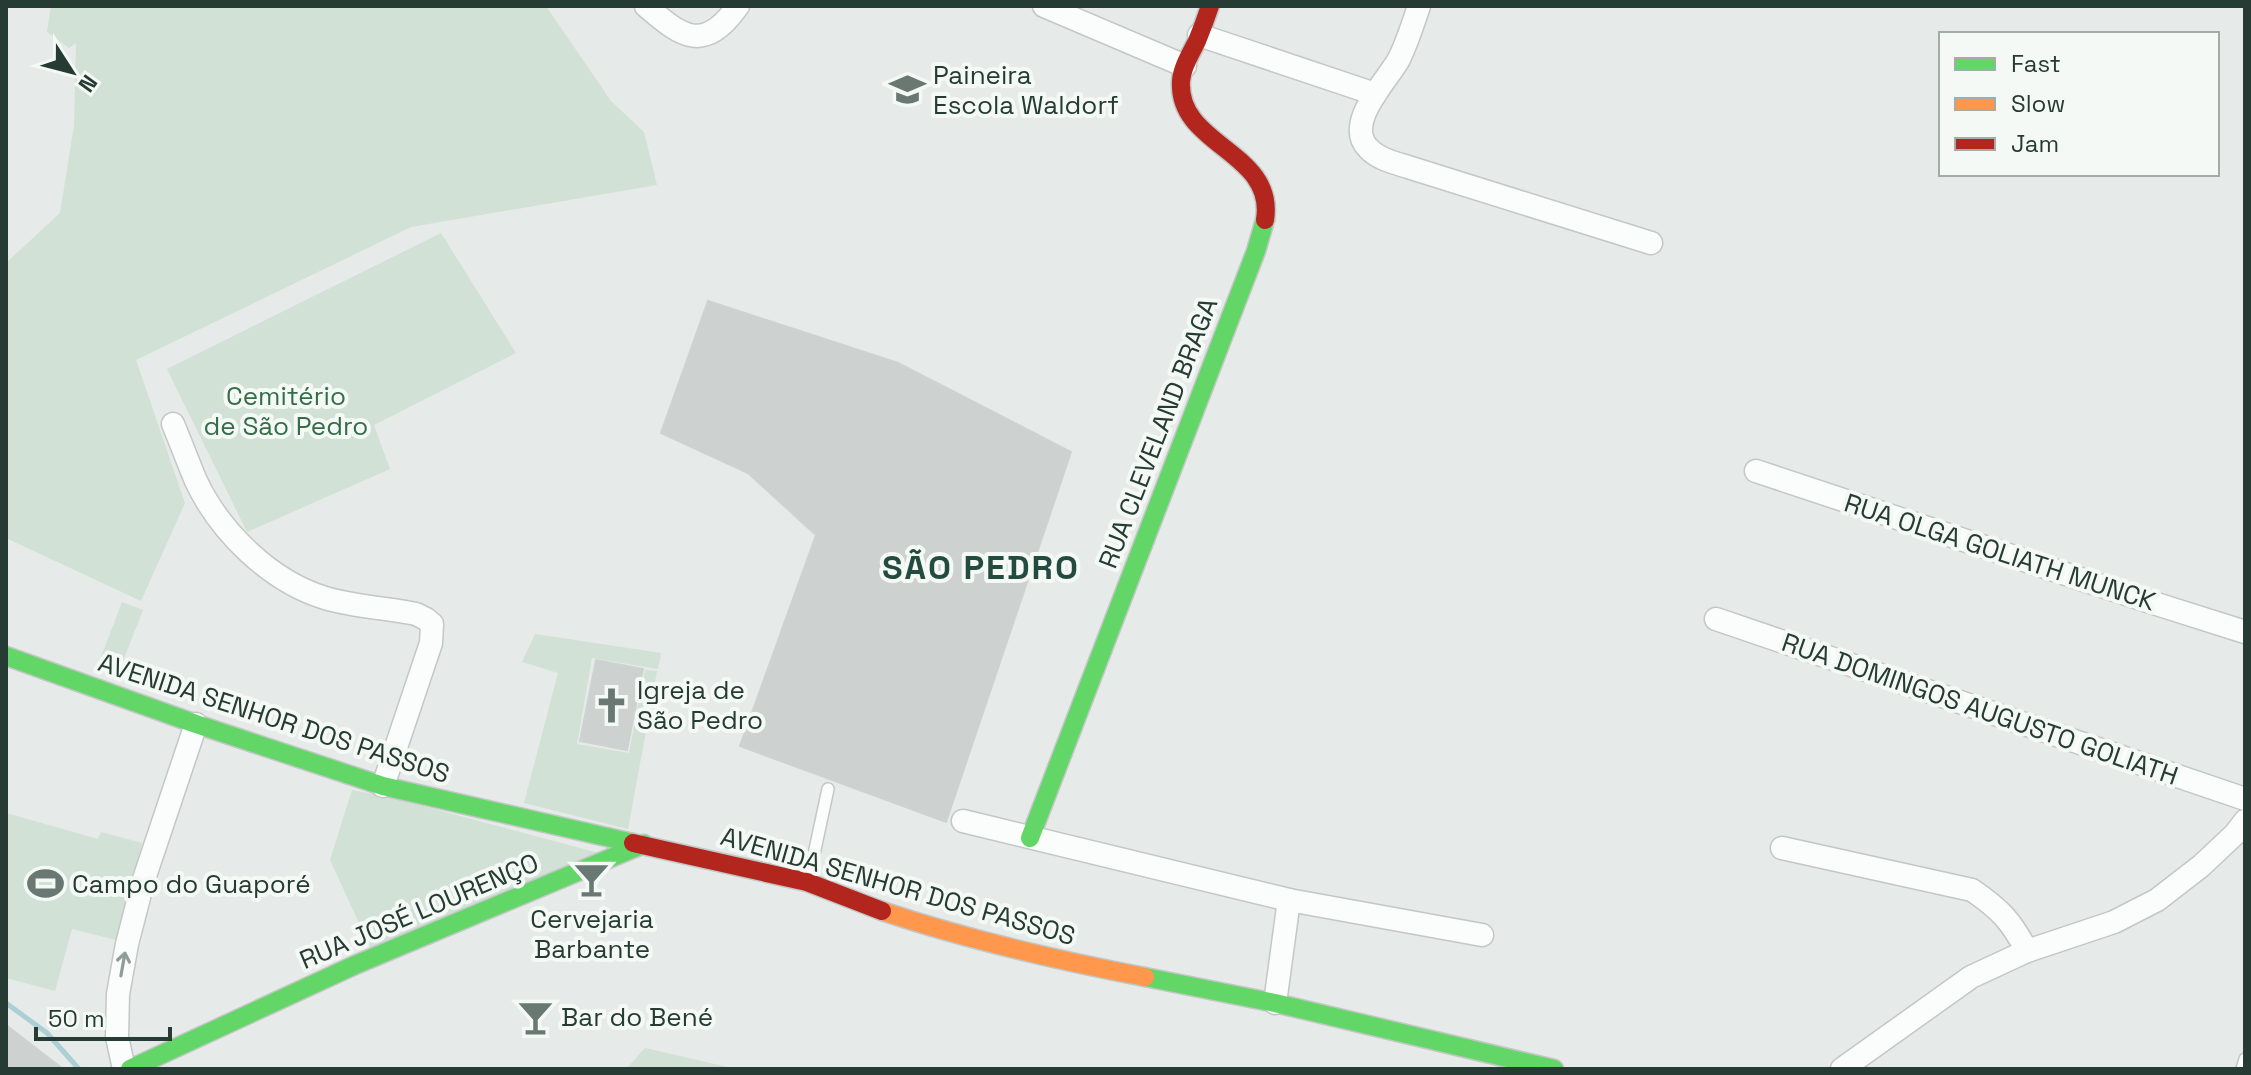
<svg xmlns="http://www.w3.org/2000/svg" width="2251" height="1075" font-family="'Space Grotesk',sans-serif">
<rect width="100%" height="100%" fill="#e6eae8"/>
<!-- green -->
<g fill="#d1e1d5">
<path d="M51,6h495l65,95 33,31 13,53 -246,42 -275,133 49,143 -44,98 -135,-63v-275l54,-50 14,-87 2,-83 -7,5 -22,-16z"/>
<path d="M441,233l75,120 -142,72 16,44 -143,63 -80,-163z"/>
<path d="M122,602l21,8 -24,61 -21,-6z"/>
<path d="M535,634l126,19 -3,16 -66,-11 -15,86 52,9 16,-83 12,1 -29,158 -104,-26 34,-130 -36,-11z"/>
<path d="M352,790l33,6 214,57 -227,98 -42,-91z"/>
<path d="M6,813l92,26 3,-7 41,11 -26,97 -44,-11 -17,62 -49,-13z"/>
<path d="M645,1048l91,21h-110z"/>
</g>
<g fill="none" stroke-linecap="round" stroke-linejoin="round">
<!-- stream -->
<path stroke="#accfd3" stroke-width="5" d="M6,1003l41,30 32,36"/>
</g>
<!-- building -->
<g fill="#cdd1cf" stroke="#ced3d1" stroke-width="2">
<path d="M708,301l190,62 173,89 -125,370 -206,-76 76,-211 -68,-62 -87,-40z"/>
<path d="M596,660l47,9 -16,81 -47,-9z"/>
<path d="M6,1025l57,44h-57z"/>
</g>
<g fill="none" stroke-linecap="round" stroke-linejoin="round">
<defs>
<g id="lane">
<path d="M808,882l20,-93"/>
<path d="M2242,1069l3,-10"/>
</g>
<g id="street">
<path d="M646,6c37,32 58,47 92,0"/>
<path d="M1044,6l141,60"/>
<path d="M1419,6c-6,18 -12,37 -20,53 -12,22 -55,64 -31,89 10,11 27,15 40,19l243,76"/>
<path d="M1199,35l176,59"/>
<path d="M173,424c8,19 15,38 23,57 24,51 74,100 129,117 30,9 62,10 91,16l10,5 6,5 -1,19 -48,143"/>
<path d="M1756,471l391,130 98,31"/>
<path d="M1716,619l529,180"/>
<path d="M963,821l326,79 193,35"/>
<path d="M1782,848l190,42c29,20 39,31 55,61"/>
<path d="M1275,1003l14,-103"/>
<path d="M124,1069l-7,-32 1,-43 9,-50 16,-62 53,-158"/>
<path d="M1842,1069l129,-92 56,-26 87,-29 43,-22 44,-34 34,-32 10,-13"/>
</g>
<g id="fast">
<path d="M6,656l190,68 187,62 250,57"/>
<path d="M1030,838l226,-587 9,-31"/>
<path d="M1145,977l130,26 279,66"/>
<path d="M130,1069l225,-104 289,-121"/>
</g>
<path id="slow" d="M882,911c86,29 174,49 263,66"/>
<g id="jam">
<path d="M1210,6c-4,12 -8,23 -13,35 -6,12 -15,26 -16,40 -4,65 95,70 84,139"/>
<path d="M633,843l174,39 75,29"/>
</g>
</defs>
<!-- lane casing -->
<use href="#lane" stroke="#c3c7c5" stroke-width="14"/>
<!-- street casing -->
<use href="#street" stroke="#c3c7c5" stroke-width="25"/>
<!-- fast casing -->
<use href="#fast" stroke="#c2c7c5" stroke-width="21"/>
<!-- slow casing -->
<use href="#slow" stroke="#c2c7c5" stroke-width="21"/>
<!-- jam casing -->
<use href="#jam" stroke="#c2c7c5" stroke-width="21"/>
<!-- lane -->
<use href="#lane" stroke="#fbfcfc" stroke-width="11"/>
<!-- street -->
<use href="#street" stroke="#fbfcfc" stroke-width="22"/>
<!-- fast -->
<use href="#fast" stroke="#63d668" stroke-width="18"/>
<!-- slow -->
<use href="#slow" stroke="#ff974d" stroke-width="18"/>
<!-- jam -->
<use href="#jam" stroke="#b3261e" stroke-width="18"/>
</g>
<!-- one-way arrows -->
<defs><path id="oneway-shaft" d="M-6 0H5M1.5-3L5.5 0L1.5 3" fill="none" stroke-width="1.6" stroke-linecap="round" stroke-linejoin="round" transform="scale(2)"/></defs>
<use stroke="#909c98" href="#oneway-shaft" transform="translate(123 964) rotate(-80)"/>
<!-- icons -->
<defs>
<symbol id="school-bare" viewBox="-9 -9 18 18"><path d="M0-5L7-2L0 1L-7-2ZM-4 1L0 2.5L4 1V4Q0 6-4 4Z" fill="#697873" stroke="#f4f9f6" stroke-width="2.5" paint-order="stroke"/></symbol>
<symbol id="church-bare" viewBox="-9 -9 18 18"><path d="M-1.2-6h2.4v3.5h3.3v2.4h-3.3V6h-2.4V-.1h-3.3v-2.4h3.3Z" fill="#697873" stroke="#f4f9f6" stroke-width="2.5" paint-order="stroke"/></symbol>
<symbol id="bar-bare" viewBox="-9 -9 18 18"><path d="M-6-5H6L.8 .8V4.5H3.5V6h-7V4.5H-.8V.8Z" fill="#697873" stroke="#f4f9f6" stroke-width="2.5" paint-order="stroke"/></symbol>
<symbol id="stadium-bare" viewBox="-9 -9 18 18"><path d="M0-5a6.5 5 0 1 0 0 10a6.5 5 0 1 0 0-10ZM-3.5-1.8h7v3.6h-7Z" fill="#697873" stroke="#f4f9f6" stroke-width="2.5" paint-order="stroke"/></symbol>
</defs>
<g fill-rule="evenodd">
<use href="#school-bare" x="882" y="64" width="51" height="51"/>
<use href="#church-bare" x="586" y="680" width="51" height="51"/>
<use href="#bar-bare" x="566" y="854" width="51" height="51"/>
<use href="#stadium-bare" x="20" y="858" width="51" height="51"/>
<use href="#bar-bare" x="510" y="992" width="51" height="51"/>
</g>
<g text-anchor="middle" dominant-baseline="central" stroke-width="8" stroke-linejoin="round" paint-order="stroke">
<!-- poi labels -->
<g font-size="26" fill="#263b34" stroke="#f4f9f6" text-anchor="start">
<text x="933" y="75">Paineira<tspan x="933" dy="30">Escola Waldorf</tspan></text>
<text x="637" y="690">Igreja de<tspan x="637" dy="30">São Pedro</tspan></text>
<text x="72" y="884">Campo do Guaporé</text>
<text x="592" y="919" text-anchor="middle">Cervejaria<tspan x="592" dy="30">Barbante</tspan></text>
<text x="561" y="1017">Bar do Bené</text>
</g>
<!-- park labels -->
<g font-size="26" fill="#356d48" stroke="#f4f9f6">
<text x="286" y="396">Cemitério<tspan x="286" dy="30">de São Pedro</tspan></text>
</g>
<!-- street labels -->
<g font-size="26" fill="#263b34" stroke="#f4f9f6">
<text transform="translate(1158 433) rotate(-69)">RUA CLEVELAND BRAGA</text>
<text transform="translate(2000 552) rotate(18)">RUA OLGA GOLIATH MUNCK</text>
<text transform="translate(1980 709) rotate(19)">RUA DOMINGOS AUGUSTO GOLIATH</text>
<text transform="translate(274 718) rotate(18)">AVENIDA SENHOR DOS PASSOS</text>
<text transform="translate(898 886) rotate(16)">AVENIDA SENHOR DOS PASSOS</text>
<text transform="translate(419 911) rotate(-23)">RUA JOSÉ LOURENÇO</text>
</g>
<!-- district labels -->
<g font-size="34" font-weight="bold" letter-spacing="2" fill="#244b3f" stroke="#f4f9f6">
<text x="981" y="567">SÃO PEDRO</text>
</g>
</g>
<!-- border -->
<rect width="2251" height="1075" fill="none" stroke="#263b34" stroke-width="16"/>
<!-- legend -->
<rect x="1939" y="32" width="280" height="144" fill="#f4f9f6" stroke="#a2ada8" stroke-width="2"/>
<rect x="1955" y="58" width="40" height="12" fill="#63d668" stroke="#a2ada8" stroke-width="2"/>
<text x="2011" y="72" font-size="24" fill="#263b34">Fast</text>
<rect x="1955" y="98" width="40" height="12" fill="#ff974d" stroke="#a2ada8" stroke-width="2"/>
<text x="2011" y="112" font-size="24" fill="#263b34">Slow</text>
<rect x="1955" y="138" width="40" height="12" fill="#b3261e" stroke="#a2ada8" stroke-width="2"/>
<text x="2011" y="152" font-size="24" fill="#263b34">Jam</text>
<!-- north arrow -->
<g transform="translate(72 72) rotate(126)" stroke="#f4f9f6" stroke-width="6" paint-order="stroke">
<path d="M0-6L14 30L0 20L-14 30Z" fill="#263b34"/>
<text y="-12" font-size="22" font-weight="bold" text-anchor="middle" fill="#263b34">N</text>
</g>
<!-- scale -->
<path d="M36 1027v12h134v-12" fill="none" stroke="#263b34" stroke-width="4"/>
<text x="48" y="1027" font-size="24" fill="#263b34" stroke="#f4f9f6" stroke-width="6" paint-order="stroke">50 m</text>
</svg>
